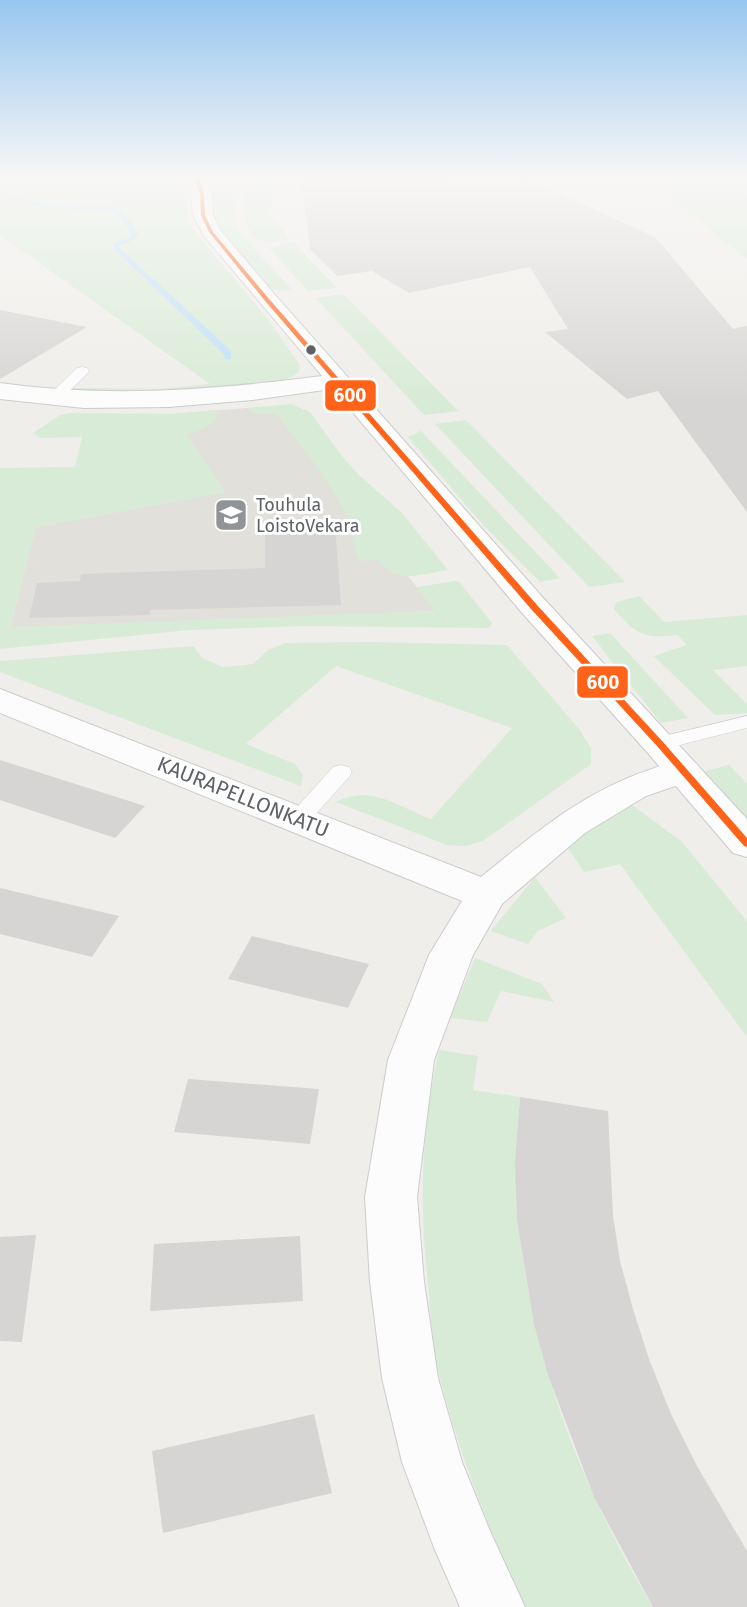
<svg xmlns="http://www.w3.org/2000/svg" width="747" height="1607" font-family="'Fira Sans',sans-serif">
<rect width="100%" height="100%" fill="#efeeea"/>
<!-- education -->
<path fill="#e2e0da" d="M259,407l14,1 163,203 -426,17 26,-101 189,-35 -53,-78z"/>
<!-- green -->
<g fill="#d8ebd6">
<path d="M0,178h174l12,10 3,36 78,94 33,47 -1,7c-31,27 -182,21 -228,22l1,-6 86,1 52,-5 -210,-149z"/>
<path d="M232,178l2,36 4,16 55,61 -21,-1 -50,-55 -10,-20 -1,-35z"/>
<path d="M245,178h34l-11,35 22,26c-8,1 -21,5 -29,2 -22,-9 -17,-45 -16,-63z"/>
<path d="M646,178h101v81z"/>
<path d="M293,242l44,46 -29,3 -39,-43z"/>
<path d="M343,294l115,117 -34,4 -108,-117z"/>
<path d="M291,404l19,8 31,43 18,20 43,38 46,57c-25,4 -53,15 -69,-10l-20,1c-7,-14 -5,-29 -11,-43 -18,-38 -47,-71 -72,-105h-23l-5,-5z"/>
<path d="M215,410l3,8 -9,8 -22,9 39,57 -190,35 -26,100 425,-16 -18,-24 38,-6 5,2 32,40 -3,5 -185,-2 -114,4 -190,19v-181l75,-1 7,-30 -42,1 -7,-5 27,-18 10,-2 102,1z"/>
<path d="M466,420l159,162 -36,5 -154,-163z"/>
<path d="M421,431l139,147 -20,4 -56,-56 -76,-89z"/>
<path d="M639,596l25,26 83,-7v51l-34,4 34,34v9l-32,2 -61,-59 33,-11 -10,-10c-34,4 -41,-1 -63,-26l2,-7z"/>
<path d="M610,633l78,85 -27,5 -69,-87z"/>
<path d="M369,642l138,3 72,84 12,19v16l-108,77 -17,5 -19,-1 -111,-43c36,-18 60,4 95,17l81,-91 -176,-62 -90,78 49,20 8,11 -2,11 -301,-114v-11l193,-15 9,12 21,9 30,-3 15,-14 17,-7z"/>
<path d="M729,765l18,19v38l-45,-50z"/>
<path d="M632,805l49,36 66,80v116l-127,-173 -36,8 -17,-26 52,-37z"/>
<path d="M535,877l31,41 -28,13 -10,13 -37,-13z"/>
<path d="M475,958l67,26 12,18 -53,-11 -14,31 -37,-4z"/>
<path d="M439,1050l39,6 -5,34 47,7c-18,180 40,357 133,510h-128c-37,-77 -69,-162 -89,-245 -5,-22 -5,-46 -7,-69 -10,-87 -9,-157 10,-243z"/>
</g>
<g fill="none" stroke-linecap="round" stroke-linejoin="round">
<!-- stream -->
<path fill="#bfe0f9" fill-rule="evenodd" d="M0,191l22,9 22,4 70,3 9,6 16,21 -8,7 -12,4v2l112,104v8h-6l-1,-5 -110,-105v-6l13,-4 5,-5 -13,-19 -7,-4c-38,-2 -77,0 -112,-16z"/>
</g>
<!-- building -->
<g fill="#d6d5d3">
<path d="M301,178h146l2,8 76,-8 130,59 78,92 14,-3v186l-89,-121 -31,8 -82,-67 23,-3 -38,-62 -121,26 -37,-22 -35,5 -27,-27z"/>
<path d="M0,310l87,17 -87,52z"/>
<path d="M335,525l6,80 -191,5v5l-121,3 8,-35 43,-2 1,-7 184,-6v-41z"/>
<path d="M0,760l145,46 -30,32 -115,-38z"/>
<path d="M0,888l119,28 -27,41 -92,-23z"/>
<path d="M252,936l117,28 -21,44 -120,-29z"/>
<path d="M188,1079l131,10 -9,55 -136,-12z"/>
<path d="M520,1097l88,14 5,105 7,45 13,48 16,50 22,55 26,52 50,85v56h-94l-59,-110 -46,-122 -14,-51 -17,-104 -2,-58z"/>
<path d="M36,1235l-14,107 -22,-1v-104z"/>
<path d="M300,1236l3,65 -153,10 4,-67z"/>
<path d="M314,1414l18,79 -169,40 -11,-82z"/>
</g>
<g fill="none" stroke-linecap="round" stroke-linejoin="round">
<defs>
<g id="lane">
<path d="M82,367l5,1 2,3 -2,3 -28,27h-10l-3,-3 3,-3 28,-27z"/>
<path d="M747,716v12l-87,22 -8,-1 -3,-5 3,-5z"/>
<path d="M341,765l8,2 3,5 -3,5 -43,48 -8,2 -8,-2 -4,-5 4,-5 43,-48z"/>
</g>
<g id="street">
<path d="M337,374l9,3 4,5 -4,5 -93,13 -85,7 -84,1 -84,-9v-16c114,16 224,6 337,-9z"/>
<path d="M0,689l481,188c53,-43 102,-85 168,-107 17,-6 30,-12 47,-7l6,8 -6,8 -50,17 -61,37 -83,71 -29,51 -39,105 -17,137 7,85 14,96 24,84 28,69 35,76h-65l-25,-57 -33,-88 -20,-84 -12,-96 -5,-85 23,-137 41,-105 33,-54 -462,-188z"/>
</g>
<path id="secondary" d="M189,178h16l7,16 1,21 7,15 56,66 269,304 202,219v38l-14,-4 -86,-101 -124,-138 -319,-378 -11,-21z"/>
</defs>
<!-- lane casing -->
<use href="#lane" stroke="#cbcccc" stroke-width="1"/>
<!-- street casing -->
<use href="#street" stroke="#cbcccc" stroke-width="2"/>
<!-- secondary casing -->
<use href="#secondary" stroke="#cacacb" stroke-width="2"/>
<!-- lane -->
<use href="#lane" fill="#fdfcfc" fill-rule="evenodd"/>
<!-- street -->
<use href="#street" fill="#fdfcfc" fill-rule="evenodd"/>
<!-- secondary -->
<use href="#secondary" fill="#fdfcfc" fill-rule="evenodd"/>
<defs>
<path id="bus-1" d="M197,179l2,1 5,14 1,21 8,17 57,68 267,305 126,137 84,96v9l-3,-1 -87,-100 -126,-137 -265,-307 -57,-70 -8,-17 -1,-21 -5,-14z"/>
</defs>
<!-- bus-1 casing -->
<use href="#bus-1" stroke="#fff" stroke-width="5"/>
<!-- bus-1 -->
<use href="#bus-1" fill="#ff6319" fill-rule="evenodd"/>
</g>
<!-- sky -->
<linearGradient id="sky" x2="0" y2="1"><stop stop-color="#97c6ef"/><stop offset="0.44" stop-color="#f8f7f6"/><stop offset="1" stop-color="#f8f7f6" stop-opacity="0"/></linearGradient>
<rect width="747" height="403" fill="url(#sky)"/>
<!-- icons -->
<defs>
<symbol id="school-square" viewBox="-11 -11 22 22"><rect x="-9" y="-9" width="18" height="18" rx="4" fill="#919496" stroke="#fff"/><path d="M0-5L7-2L0 1L-7-2ZM-4 1L0 2.5L4 1V4Q0 6-4 4Z" fill="#fff"/></symbol>
</defs>
<g fill-rule="evenodd">
<use href="#school-square" x="212" y="496" width="38" height="38"/>
</g>
<!-- markers -->
<circle fill="#5f6368" stroke="#fff" stroke-width="2.5" cx="311" cy="350" r="6"/>
<g text-anchor="middle" dominant-baseline="central" stroke-width="6" stroke-linejoin="round" paint-order="stroke">
<!-- far-poi labels -->
<g font-size="18" fill="#5f6368" stroke="#fff" text-anchor="start">
<text x="256" y="505">Touhula<tspan x="256" dy="21">LoistoVekara</tspan></text>
</g>
<!-- street labels -->
<g font-size="21" fill="#5f6368" stroke="#fff">
<text transform="translate(243 797) rotate(22)">KAURAPELLONKATU</text>
</g>
</g>
<g stroke="#fff" stroke-width="2.5">
<rect x="324" y="379" width="53" height="33" rx="7" fill="#ff6319"/>
<rect x="576" y="665" width="53" height="34" rx="7" fill="#ff6319"/>
</g>
<g font-size="19" text-anchor="middle" font-weight="bold" fill="#fff">
<text x="350" y="402">600</text>
<text x="603" y="689">600</text>
</g>
</svg>
